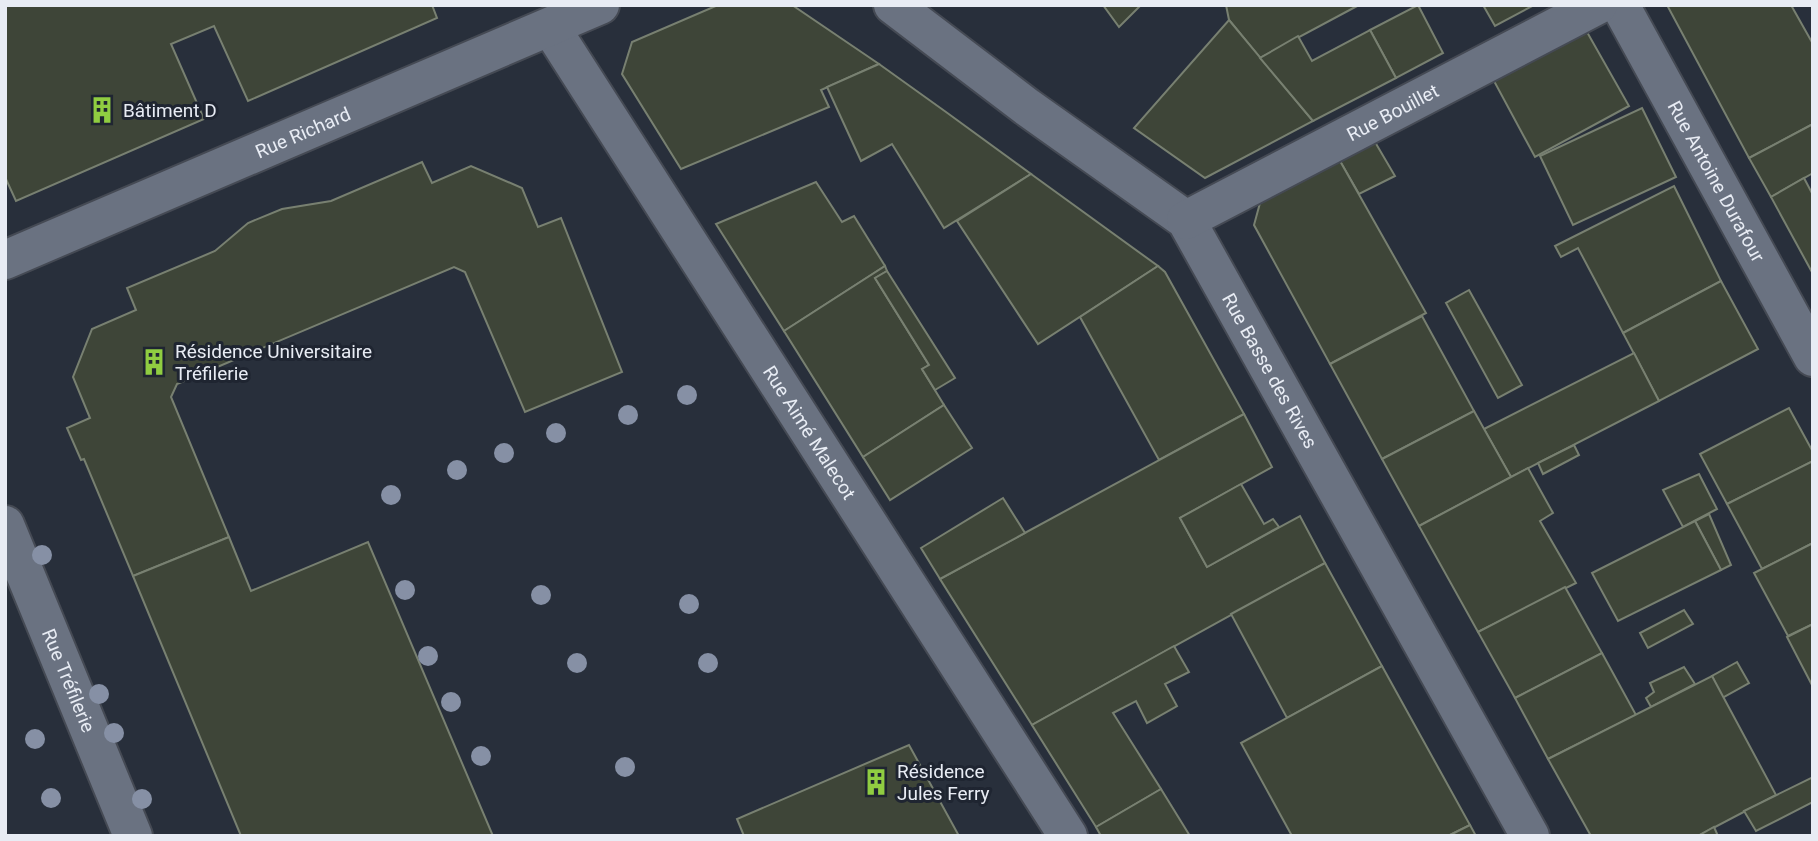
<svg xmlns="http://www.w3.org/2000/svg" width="1818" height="841" font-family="Roboto,sans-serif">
<rect width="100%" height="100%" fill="#282f3b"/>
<!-- building -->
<g fill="#3e4538" stroke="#788071" stroke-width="2">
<path d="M5,5h427l5,13 -189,83 -34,-75 -43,18 33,75 -188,82 -11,-24z"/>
<path d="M718,5h74l87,59 -58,26 8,17 -148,62 -59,-95 10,-32z"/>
<path d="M1103,5h38l-22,22z"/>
<path d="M1226,5h133l-99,53 -31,-38z"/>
<path d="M1418,5l25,48 -47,25 -26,-48z"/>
<path d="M1483,5h51l-39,21z"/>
<path d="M1667,5h124l22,39v80l-64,34z"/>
<path d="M1229,20l84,101 -108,57 -71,-50z"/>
<path d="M1370,30l26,48 -83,43 -53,-63 38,-22 14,25z"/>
<path d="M1587,32l42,74 -94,51 -41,-76z"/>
<path d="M879,64l67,48 85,62 -87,54 -52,-84 -31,17 -34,-74z"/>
<path d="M1642,108l34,69 -103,48 -33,-69z"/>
<path d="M1813,124v49l-42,24 -22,-39z"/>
<path d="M1375,142l20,34 -36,18 -19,-33z"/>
<path d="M1340,161l86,152 -96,51 -76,-139 6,-22z"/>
<path d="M422,162l10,21 39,-17 51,22 16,39 23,-9 61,154 -97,40 -60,-140 -11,-5 -277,117 -6,13 58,140 -96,39 -49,-117 -3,1 -14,-32 23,-10 -17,-41 19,-48 44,-19 -9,-22 88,-37 33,-28 34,-14 49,-8z"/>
<path d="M1031,174l127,92 -120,78 -81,-123z"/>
<path d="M1804,178l9,17v79l-42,-77z"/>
<path d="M816,182l26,40 12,-6 31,50 -101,65 -68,-107z"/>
<path d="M1674,186l47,95 -98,52 -45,-85 -17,9 -6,-11z"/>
<path d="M885,266l2,5 -12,7 54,87 -7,4 22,36 -81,52 -79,-126z"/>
<path d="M1158,266l7,6 79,142 -85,46 -79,-143z"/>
<path d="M887,271l68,107 -20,12 -13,-21 7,-4 -54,-87z"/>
<path d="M1721,281l37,68 -99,52 -36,-68z"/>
<path d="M1469,290l53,95 -24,13 -52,-95z"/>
<path d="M1422,316l52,95 -92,48 -52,-95z"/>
<path d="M1634,353l25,48 -148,76 -27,-48z"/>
<path d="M944,405l28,43 -82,52 -27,-43z"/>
<path d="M1789,408l24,44v9l-86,43 -27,-50z"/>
<path d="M1474,411l37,66 -92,49 -37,-67z"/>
<path d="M1244,414l28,53 -92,51 27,49 93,-51 25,47 -293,162 -92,-146z"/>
<path d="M1574,445l5,10 -36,19 -5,-11z"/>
<path d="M1813,461v82l-51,26 -35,-65z"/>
<path d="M1528,468l25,45 -13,8 36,62 -98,49 -59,-106z"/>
<path d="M1699,474l18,35 -34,18 -20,-37z"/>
<path d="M1241,484l23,40 9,-5 6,8 -72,40 -27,-49z"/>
<path d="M1003,498l22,35 -85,46 -19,-31z"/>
<path d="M1709,514l22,51 -10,5 -26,-49z"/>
<path d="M1695,521l26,49 -103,51 -26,-48z"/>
<path d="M229,537l22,54 117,-49 125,294h-252l-108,-260z"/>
<path d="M1813,543v81l-25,12 -34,-63z"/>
<path d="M1325,563l57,103 -95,52 -56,-104z"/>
<path d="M1565,587l37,66 -87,45 -37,-66z"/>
<path d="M1684,610l9,14 -45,24 -8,-15z"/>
<path d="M1813,624v63l-26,-50z"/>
<path d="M1174,646l15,26 -24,12 12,22 -30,17 -11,-22 -23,12 48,76 -65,38 -64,-102z"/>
<path d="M1602,653l34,62 -88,44 -33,-61z"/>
<path d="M1737,662l12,21 -27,15 -10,-22z"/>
<path d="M1382,666l88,159 -22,11h-156l-51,-93z"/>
<path d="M1684,667l11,17 -44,23 -5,-9 8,-6 -4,-9z"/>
<path d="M1712,676l64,119 -78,41h-107l-43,-77z"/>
<path d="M909,745l50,91h-215l-7,-17z"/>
<path d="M1813,777v25l-57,29 -12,-20z"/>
<path d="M1161,789l29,47h-89l-5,-9z"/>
<path d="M1470,825l6,11h-28z"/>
<path d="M1714,827l4,9h-20z"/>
</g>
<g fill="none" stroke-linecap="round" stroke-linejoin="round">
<defs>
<g id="minor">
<path id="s1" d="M893,5l134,102 159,113 344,616"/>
<path id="s2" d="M1620,5l193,352"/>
<path id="s3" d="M551,28l517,808"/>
<path id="s4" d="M1186,220l412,-215"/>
<path id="s5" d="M5,260l595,-255"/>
<path id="s6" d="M5,525l128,311"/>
</g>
</defs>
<!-- minor casing -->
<use href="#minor" stroke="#454a54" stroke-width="42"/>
<!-- minor -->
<use href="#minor" stroke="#6a7281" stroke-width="38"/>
</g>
<!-- trees -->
<g fill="#8690a5">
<circle cx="687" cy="395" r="10"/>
<circle cx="628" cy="415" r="10"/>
<circle cx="556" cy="433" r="10"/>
<circle cx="504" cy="453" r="10"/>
<circle cx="457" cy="470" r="10"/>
<circle cx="391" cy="495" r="10"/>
<circle cx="42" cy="555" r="10"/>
<circle cx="405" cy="590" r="10"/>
<circle cx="541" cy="595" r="10"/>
<circle cx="689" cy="604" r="10"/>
<circle cx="428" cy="656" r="10"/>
<circle cx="577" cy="663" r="10"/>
<circle cx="708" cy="663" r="10"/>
<circle cx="99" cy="694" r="10"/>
<circle cx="451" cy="702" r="10"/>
<circle cx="114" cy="733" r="10"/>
<circle cx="35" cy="739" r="10"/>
<circle cx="481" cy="756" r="10"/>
<circle cx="625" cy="767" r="10"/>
<circle cx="51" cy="798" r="10"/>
<circle cx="142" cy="799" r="10"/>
</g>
<!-- icons -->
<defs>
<symbol id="building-bare" viewBox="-9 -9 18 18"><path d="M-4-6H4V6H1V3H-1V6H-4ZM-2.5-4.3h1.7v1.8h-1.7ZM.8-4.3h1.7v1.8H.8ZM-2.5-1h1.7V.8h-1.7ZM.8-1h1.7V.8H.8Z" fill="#90cd41" stroke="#1f2531" stroke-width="2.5" paint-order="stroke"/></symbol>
</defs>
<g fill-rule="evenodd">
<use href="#building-bare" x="83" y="91" width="38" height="38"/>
<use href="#building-bare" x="135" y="343" width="38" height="38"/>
<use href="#building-bare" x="857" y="763" width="38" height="38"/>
</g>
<g text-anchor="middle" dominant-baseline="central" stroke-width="6" stroke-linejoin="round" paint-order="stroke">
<!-- poi labels -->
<g font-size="19" fill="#e8ecf4" stroke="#1f2531" text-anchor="start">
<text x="123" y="110">Bâtiment D</text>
<text x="175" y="351">Résidence Universitaire<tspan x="175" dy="22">Tréfilerie</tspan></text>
<text x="897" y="771">Résidence<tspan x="897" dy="22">Jules Ferry</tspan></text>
</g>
<!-- street labels -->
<g font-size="19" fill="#e8ecf4" stroke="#1f2531">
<text stroke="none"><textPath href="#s4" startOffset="233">Rue Bouillet</textPath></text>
<text stroke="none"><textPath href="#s5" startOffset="324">Rue Richard</textPath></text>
<text stroke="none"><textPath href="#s2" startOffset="201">Rue Antoine Durafour</textPath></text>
<text stroke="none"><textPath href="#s1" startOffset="536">Rue Basse des Rives</textPath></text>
<text stroke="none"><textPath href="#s3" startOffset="480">Rue Aimé Malecot</textPath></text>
<text stroke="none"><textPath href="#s6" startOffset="168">Rue Tréfilerie</textPath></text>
</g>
</g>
<!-- border -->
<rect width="1818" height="841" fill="none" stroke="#e8ecf4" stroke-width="14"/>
</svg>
